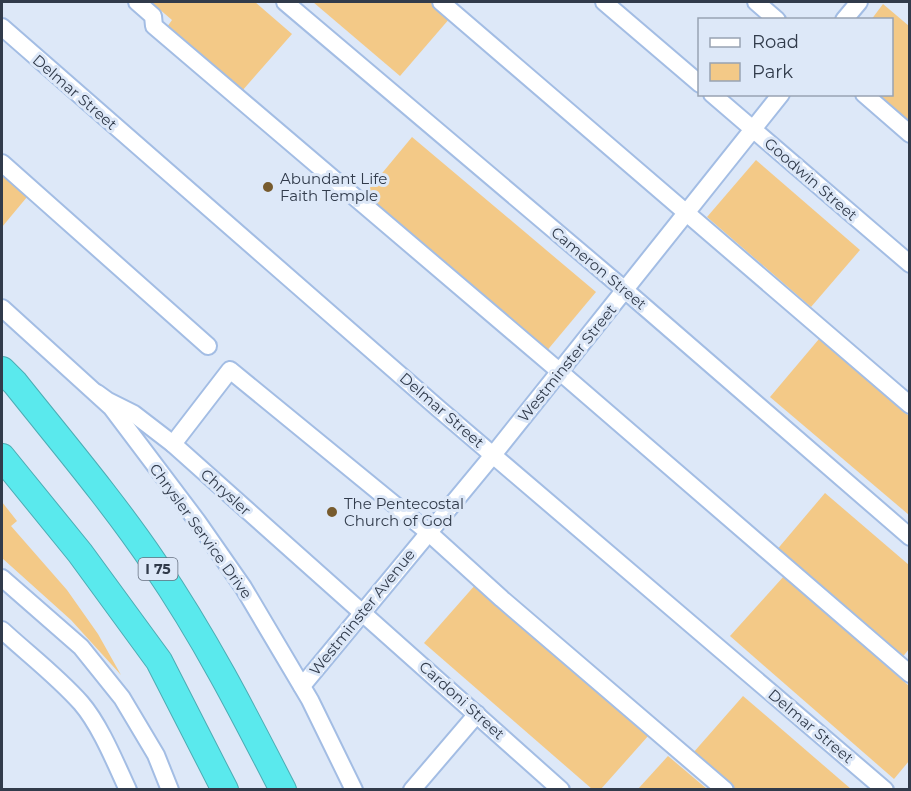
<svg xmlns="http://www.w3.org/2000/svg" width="911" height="791" font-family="Montserrat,sans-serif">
<rect width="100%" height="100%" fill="#dde8f8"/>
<!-- green -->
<g fill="#f3c987">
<path d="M151,2h104l37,32 -50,57 -75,-64 5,-7z"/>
<path d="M313,2h118l19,16 -50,58z"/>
<path d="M883,4l26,22v96l-33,-27 16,-1v-74h-21z"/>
<path d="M412,137l184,155 -51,61 -181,-158z"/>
<path d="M756,160l104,90 -49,57 -104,-90z"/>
<path d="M2,174l25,23 -25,30z"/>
<path d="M819,339l90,77v99l-139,-118z"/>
<path d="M825,493l84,72v84l-8,10 -126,-107z"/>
<path d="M2,502l15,19 -6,5 56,64 31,44 23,41 -50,-55 -69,-62z"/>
<path d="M784,576l125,110v75l-15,18 -164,-143z"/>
<path d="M476,584l173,151 -48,54h-9l-168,-146z"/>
<path d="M743,696l108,93h-116l-42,-36z"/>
<path d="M668,756l39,33h-69z"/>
</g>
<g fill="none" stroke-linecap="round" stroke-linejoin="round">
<defs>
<g id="minor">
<path d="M137,2l16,14 1,10 405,345 351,303"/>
<path d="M285,2l340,288 285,247"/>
<path d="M441,2l469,403"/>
<path d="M604,2l96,82"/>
<path d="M756,2l21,18"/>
<path d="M844,20l15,-18"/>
<path d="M2,27l437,382 446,381"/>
<path d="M712,94l198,170"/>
<path d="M864,94l46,40"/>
<path d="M2,163l206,183"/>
<path d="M2,308l109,99 86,114 46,66 67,113 44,90"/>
<path d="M97,393l11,8 26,13 39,30 388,346"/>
<path d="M173,444l57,-74 198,162 74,67 223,191"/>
<path d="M2,578l79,69 41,51 34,57 14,35"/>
<path d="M2,630c26,24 55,46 79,73 19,22 34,59 47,87"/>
<path d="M302,686l191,-231 288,-361"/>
<path d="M412,790l65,-76"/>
</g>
<g id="highway">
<path d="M2,370l13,13c47,59 97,118 139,180 50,73 89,149 129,227"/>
<path d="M2,457l78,96 79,108 66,129"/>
</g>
</defs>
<!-- minor casing -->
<use href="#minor" stroke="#a3bde4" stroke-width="20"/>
<!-- highway casing -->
<use href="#highway" stroke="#4cacb4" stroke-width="28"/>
<!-- minor -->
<use href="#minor" stroke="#fff" stroke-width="16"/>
<!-- highway -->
<use href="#highway" stroke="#5ae9ed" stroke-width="26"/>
</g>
<!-- markers -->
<g fill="#775b2e" stroke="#dde8f8" stroke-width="2">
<circle cx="268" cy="187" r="6"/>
<circle cx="332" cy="512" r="6"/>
</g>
<g text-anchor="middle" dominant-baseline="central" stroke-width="6" stroke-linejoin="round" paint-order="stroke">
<!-- shield labels -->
<rect fill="#dde8f8" stroke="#656f7f" stroke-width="1.5" x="138.5" y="558" width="39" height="22" rx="4.5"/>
<g font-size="14" font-weight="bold" fill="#313b4b">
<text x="158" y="569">I 75</text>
</g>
<!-- street labels -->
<g font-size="15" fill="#313b4b" stroke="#dde8f8">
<text transform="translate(75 92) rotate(41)">Delmar Street</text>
<text transform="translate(811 179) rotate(41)">Goodwin Street</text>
<text transform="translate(599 268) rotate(40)">Cameron Street</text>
<text transform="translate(567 363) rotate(-51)">Westminster Street</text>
<text transform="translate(442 410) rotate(41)">Delmar Street</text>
<text transform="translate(226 492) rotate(42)">Chrysler</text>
<text transform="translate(201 531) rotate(54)">Chrysler Service Drive</text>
<text transform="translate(362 612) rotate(-51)">Westminster Avenue</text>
<text transform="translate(462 700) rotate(42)">Cardoni Street</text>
<text transform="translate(811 726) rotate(40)">Delmar Street</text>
</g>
<!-- poi labels -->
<g font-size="15" fill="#313b4b" stroke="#dde8f8" text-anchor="start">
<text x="280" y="178">Abundant Life<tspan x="280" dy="17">Faith Temple</tspan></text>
<text x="344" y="503">The Pentecostal<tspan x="344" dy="17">Church of God</tspan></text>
</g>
</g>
<!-- border -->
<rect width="911" height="791" fill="none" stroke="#313b4b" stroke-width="6"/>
<!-- legend -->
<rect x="698" y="18" width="195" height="78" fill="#dde8f8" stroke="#98a3b3" stroke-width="1.5"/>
<rect x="710" y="38" width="30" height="9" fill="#ffffff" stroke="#98a3b3" stroke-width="1.5"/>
<text x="752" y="48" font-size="18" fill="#313b4b">Road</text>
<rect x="710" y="63" width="30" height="18" fill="#f3c987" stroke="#98a3b3" stroke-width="1.5"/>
<text x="752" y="78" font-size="18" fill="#313b4b">Park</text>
</svg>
